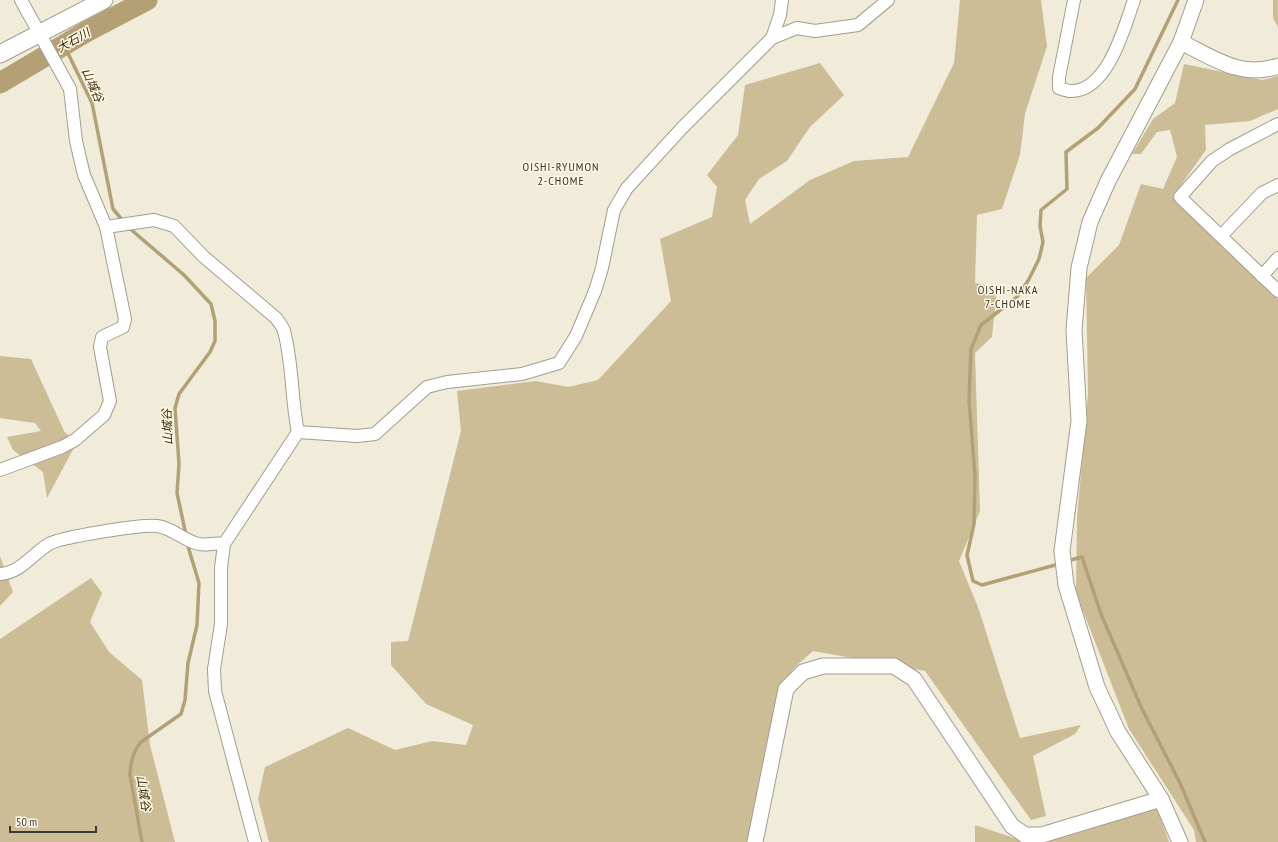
<svg xmlns="http://www.w3.org/2000/svg" width="1278" height="842" font-family="'PT Sans Narrow','Noto Sans JP',sans-serif">
<rect width="100%" height="100%" fill="#f1ebda"/>
<!-- green -->
<g fill="#ccbd97">
<path d="M960,0h81l6,46 -22,68 -5,41 -18,54 -25,6 -2,68 22,4 -5,50 -17,16 5,158 -21,50 19,46 42,131 61,-13 -6,9 -42,22 13,60 -15,4 -106,-149 -112,-20 -20,18 -20,49 -26,124h-478l-11,-43 7,-32 83,-39 47,22 37,-9 34,4 7,-20 -47,-21 -35,-39v-23l17,-1 53,-210 -4,-40 79,-10 32,6 30,-7 73,-79 -11,-62 52,-22 5,-30 -10,-12 31,-40 7,-50 75,-22 24,32 -34,32 -23,34 -28,18 -14,21 5,24 60,-44 44,-19 54,-4 46,-94z"/>
<path d="M1273,0h5v27l-5,-9z"/>
<path d="M1184,64l78,16 16,-4v33l-28,12 -45,4 1,25 -33,46 105,103v543h-82l-2,-12 -65,-101 -53,-136 1,-75 11,-124 -2,-116 33,-33 22,-61 22,5 14,-32 -7,-27 -13,2 -16,22h-9l21,-35 22,-16z"/>
<path d="M0,356l31,3 33,72 12,13 -29,54 -4,-26 -30,-22 -6,-13 34,-6 -6,-8 -35,-5z"/>
<path d="M0,556l13,36 -13,14z"/>
<path d="M91,578l11,15 -12,29 19,30 33,28 8,65 25,97h-175v-203z"/>
<path d="M1156,805l13,37h-124z"/>
<path d="M975,825l51,17h-51z"/>
</g>
<g fill="none" stroke-linecap="round" stroke-linejoin="round">
<!-- stream -->
<g stroke="#b3a175" stroke-width="3.5">
<path d="M64,45l28,58 21,106 11,13"/>
<path d="M128,227l56,48 27,29 4,17v20l-5,11 -31,42 -4,14 4,56 -2,29 9,42"/>
<path d="M1067,561l15,-4 19,57 41,95 38,74 25,59"/>
<path d="M1059,564l-77,21 -9,-4 -6,-26 7,-31 1,-48 -6,-76 2,-51 10,-24 36,-28 11,-16 11,-22 4,-17 -3,-16 1,-16 26,-21 -1,-37 32,-24 37,-39 43,-89"/>
<path d="M142,842l-12,-67c0,-12 3,-23 11,-33l40,-28 4,-14 3,-37 9,-38 2,-42 -12,-40"/>
</g>
<!-- river -->
<path stroke="#b3a175" stroke-width="21" d="M0,83l86,-51 61,-32"/>
<defs>
<g id="minor">
<path d="M1074,0l-15,77v11c3,1 8,3 12,3 37,0 53,-63 63,-91"/>
<path d="M772,38l8,-23 2,-15"/>
<path d="M1278,124l-48,25 -18,12 -32,36 98,94"/>
<path d="M106,227l48,-7 20,6 30,31 72,61c3,4 7,9 8,13 9,33 7,68 14,101l-74,112 -3,24v56l-7,45 1,22 40,151"/>
<path d="M1221,236l41,-43 16,-8"/>
<path d="M1262,276l16,-18"/>
<path d="M298,432l59,4 18,-2 52,-47 20,-5 75,-8 37,-11 17,-27 19,-45 7,-23 12,-58 13,-22 55,-60 90,-90 25,-10 18,3 43,-6 30,-25"/>
<path d="M0,470l62,-23 13,-7 29,-25 6,-14 -10,-54 2,-10 21,-10 2,-8 -19,-92 -22,-52 -8,-34 -6,-52 -49,-89"/>
<path d="M0,574c21,-1 32,-20 49,-30 12,-7 94,-20 108,-18 16,2 27,15 42,18 8,2 16,-2 25,0"/>
</g>
<g id="tertiary">
<path d="M1181,42c32,16 61,37 97,24"/>
<path d="M755,842l31,-153 17,-17 20,-6h71l20,13 98,147 13,9h17l119,-36"/>
<path d="M1180,842l-19,-43 -43,-67 -21,-45 -31,-102 -4,-34 17,-130 -5,-91 5,-62 11,-46 18,-41 73,-139 15,-42"/>
</g>
<path id="secondary" d="M0,54l104,-54"/>
</defs>
<!-- minor casing -->
<use href="#minor" stroke="#a39d8e" stroke-width="14"/>
<!-- tertiary casing -->
<use href="#tertiary" stroke="#a39d8e" stroke-width="17"/>
<!-- secondary casing -->
<use href="#secondary" stroke="#a39d8e" stroke-width="19"/>
<!-- minor -->
<use href="#minor" stroke="#fff" stroke-width="12"/>
<!-- tertiary -->
<use href="#tertiary" stroke="#fff" stroke-width="15"/>
<!-- secondary -->
<use href="#secondary" stroke="#fff" stroke-width="17"/>
</g>
<g text-anchor="middle" dominant-baseline="central" stroke-width="3" stroke-linejoin="round" paint-order="stroke">
<!-- water labels -->
<g font-size="12" font-style="italic" fill="#3a2d06" stroke="#fff8e7">
<text transform="translate(73 40) rotate(-30)">大石川</text>
<text transform="translate(93 85) rotate(66)">山城谷</text>
<text transform="translate(167 427) rotate(-92)">山城谷</text>
<text transform="translate(144 793) rotate(81)">山城谷</text>
</g>
<!-- neighbourhood labels -->
<g font-size="12" letter-spacing="1" fill="#373125" stroke="#fff8e7">
<text x="561" y="166">OISHI-RYUMON<tspan x="561" dy="14">2-CHOME</tspan></text>
<text x="1008" y="289">OISHI-NAKA<tspan x="1008" dy="14">7-CHOME</tspan></text>
</g>
</g>
<!-- scale -->
<path d="M10 826v6h86v-6" fill="none" stroke="#3c3a33" stroke-width="2"/>
<text x="16" y="826" font-size="12" fill="#3c3a33" stroke="#fff8e7" stroke-width="3" paint-order="stroke">50 m</text>
</svg>
